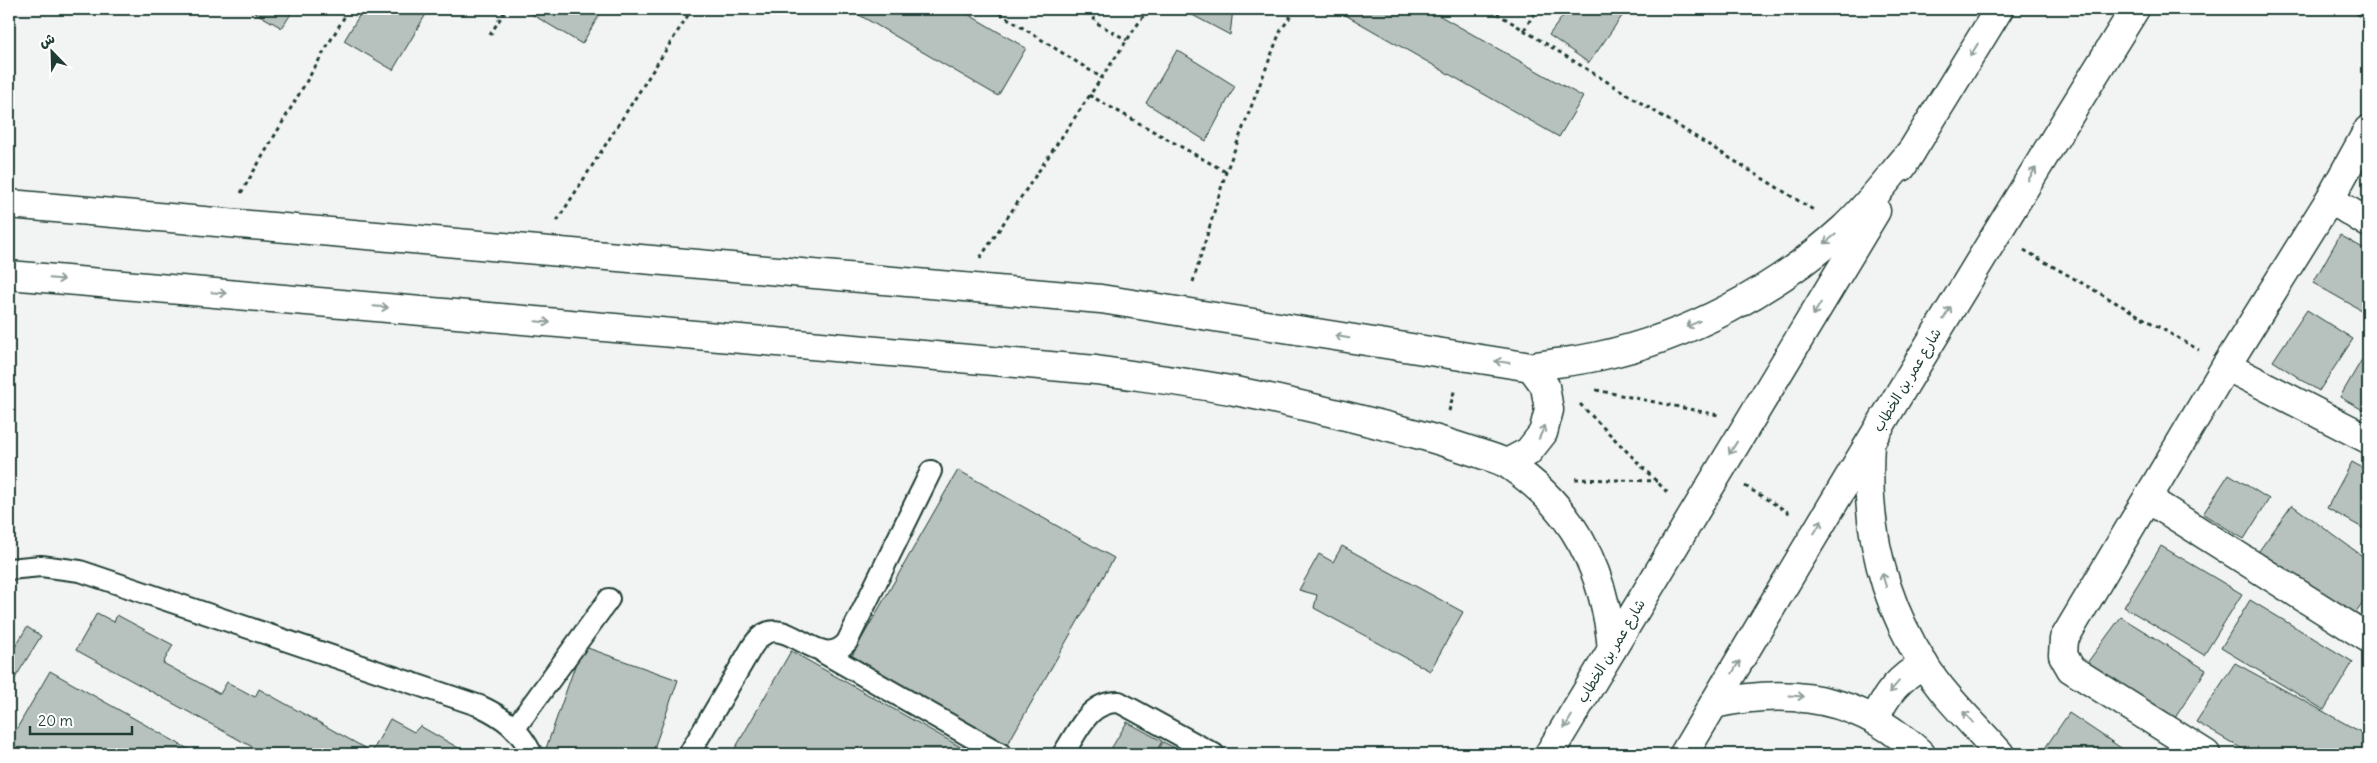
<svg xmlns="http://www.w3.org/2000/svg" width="2377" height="763" font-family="Delius,'Playpen Sans Arabic',sans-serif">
<rect width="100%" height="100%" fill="#f2f3f3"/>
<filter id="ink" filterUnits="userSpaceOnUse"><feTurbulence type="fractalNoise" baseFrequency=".02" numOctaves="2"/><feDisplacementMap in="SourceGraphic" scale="10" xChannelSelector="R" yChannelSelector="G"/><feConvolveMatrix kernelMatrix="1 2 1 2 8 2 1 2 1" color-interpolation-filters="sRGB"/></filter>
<g filter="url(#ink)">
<!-- building -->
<g fill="#b7c1bd" stroke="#1f3d34">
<path d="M249,9h45l-12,19z"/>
<path d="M363,9h66l-36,61 -49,-29z"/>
<path d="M530,9h73l-21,35 -54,-32z"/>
<path d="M849,9h110l67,39 -28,48z"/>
<path d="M1181,9h52l-3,26z"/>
<path d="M1335,9h93l155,88 -24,40z"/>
<path d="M1568,9h59l-38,54 -40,-28z"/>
<path d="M1177,50l58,36 -29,55 -60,-38z"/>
<path d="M2340,235l28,16v63l-55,-31z"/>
<path d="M2307,310l46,29 -34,52 -46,-30z"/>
<path d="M2368,349v64l-28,-16z"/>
<path d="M2352,462l16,9v60l-41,-23z"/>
<path d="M958,470l156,88 -108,189 -156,-88z"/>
<path d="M2229,474l40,25 -25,40 -41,-25z"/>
<path d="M2292,505l76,55v36l-18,25 -94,-66z"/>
<path d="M1342,546l121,66 -33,59 -116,-63 3,-13 -18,-5 20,-36 14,8z"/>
<path d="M2161,546l81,48 -38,61 -80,-48z"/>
<path d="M2250,600l103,62 -29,48 -103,-62z"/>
<path d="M97,613l17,9 3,-7 56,30 -10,18 57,31 7,-12 28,15 4,-8 113,63 18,-33 24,13 6,-6 49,28h-204l-189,-104z"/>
<path d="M2121,617l85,53 -33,51 -86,-58z"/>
<path d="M27,627l14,9 -32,52v-45l6,4z"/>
<path d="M582,646l96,34 -26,74h-108z"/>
<path d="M791,651l182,103h-241z"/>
<path d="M2235,663l133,73v18h-117l-55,-32z"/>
<path d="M50,671l147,83h-188v-12z"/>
<path d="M2069,713l61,41h-89z"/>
<path d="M1127,722l35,19 -7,13h-47z"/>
<path d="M1163,742l24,12h-31z"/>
</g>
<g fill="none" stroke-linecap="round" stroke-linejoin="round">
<defs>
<g id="service">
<path d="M9,569l32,-3 39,5 400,135c24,11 40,24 52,48"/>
<path d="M824,653l177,101"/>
<path d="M515,728l94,-129"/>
<path d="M689,754l63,-107c29,-47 65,30 95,-5l84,-171"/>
<path d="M1063,754c15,-22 25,-53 56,-52l95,52"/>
</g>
<g id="minor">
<path d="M2330,199l38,24"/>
<path d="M2226,366l142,73"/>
<path d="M2148,499l220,139"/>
<path d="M2206,754l-135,-85 -8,-14 1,-16 162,-273 104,-167 38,-69"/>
</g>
<g id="tertiary">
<path d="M1902,167l97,-158"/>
<path d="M9,204l1092,95 430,68c23,-4 46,-6 68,-11 89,-19 177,-66 244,-127 25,-23 46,-52 68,-77"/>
<path d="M9,275l1087,95c47,7 93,12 139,21 58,11 116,26 174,41 24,6 48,14 72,22 9,3 20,6 28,11 66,44 96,107 103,184"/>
<path d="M1870,444c-5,79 11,153 53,219 21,34 51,61 77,91"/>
<path d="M1507,463l21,-11 15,-19 6,-23 -4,-24 -14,-19"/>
<path d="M1714,704c62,-14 123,-11 177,26 11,8 21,15 30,24"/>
<path d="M1875,719c11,-25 24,-41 49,-55"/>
<path d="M1549,754l327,-543"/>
<path d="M1684,754c148,-250 298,-499 451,-745"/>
</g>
</defs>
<!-- service casing -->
<use href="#service" stroke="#1f3d34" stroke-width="24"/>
<!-- minor casing -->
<use href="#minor" stroke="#1f3d34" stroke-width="31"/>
<!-- tertiary casing -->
<use href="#tertiary" stroke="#1f3d34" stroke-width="31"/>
<!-- path -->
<g stroke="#1f3d34" stroke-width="3" stroke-dasharray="4 4" stroke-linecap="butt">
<path d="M993,9l109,69"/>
<path d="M1092,9l3,13 32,18"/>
<path d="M1490,9l325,202"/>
<path d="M2350,9l18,11"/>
<path d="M1524,30l13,-21"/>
<path d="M490,35l16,-26"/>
<path d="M1089,95l137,77"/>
<path d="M241,193l108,-184"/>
<path d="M557,221l135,-212"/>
<path d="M2024,250l175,100"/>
<path d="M980,258l168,-249"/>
<path d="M1193,282l33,-110 54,-140 15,-23"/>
<path d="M1596,390l122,25"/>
<path d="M1580,404l89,90"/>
<path d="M1449,411l6,-23"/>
<path d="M1575,479l82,2"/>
<path d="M1745,486l46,28"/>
<path d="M1854,754l4,-6"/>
</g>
<!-- service -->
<use href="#service" stroke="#fff" stroke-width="20"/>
<!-- minor -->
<use href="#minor" stroke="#fff" stroke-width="28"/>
<!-- tertiary -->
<use href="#tertiary" stroke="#fff" stroke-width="28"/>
</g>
<!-- one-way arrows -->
<defs><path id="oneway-shaft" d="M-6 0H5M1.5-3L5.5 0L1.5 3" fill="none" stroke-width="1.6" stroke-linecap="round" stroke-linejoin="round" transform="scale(1.25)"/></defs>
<g stroke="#8f9e9a">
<use href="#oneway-shaft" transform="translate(1974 50) rotate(121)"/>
<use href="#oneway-shaft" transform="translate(2032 174) rotate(-58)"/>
<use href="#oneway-shaft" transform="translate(1830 239) rotate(141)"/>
<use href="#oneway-shaft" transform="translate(57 279) rotate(5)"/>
<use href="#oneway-shaft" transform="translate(219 293) rotate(5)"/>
<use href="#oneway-shaft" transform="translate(381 307) rotate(5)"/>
<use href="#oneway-shaft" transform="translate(1817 309) rotate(121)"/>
<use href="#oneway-shaft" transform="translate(1947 313) rotate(-59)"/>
<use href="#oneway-shaft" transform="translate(543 322) rotate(5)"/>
<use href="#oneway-shaft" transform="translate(1693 324) rotate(156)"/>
<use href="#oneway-shaft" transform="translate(1342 337) rotate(-171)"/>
<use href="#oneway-shaft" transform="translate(1502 362) rotate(-172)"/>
<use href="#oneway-shaft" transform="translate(1542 432) rotate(-65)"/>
<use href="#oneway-shaft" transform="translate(1733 448) rotate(122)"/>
<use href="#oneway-shaft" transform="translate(1818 527) rotate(-59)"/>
<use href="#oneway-shaft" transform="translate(1884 580) rotate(-107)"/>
<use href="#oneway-shaft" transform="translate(1736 667) rotate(-60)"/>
<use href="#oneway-shaft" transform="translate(1894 687) rotate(131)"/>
<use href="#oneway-shaft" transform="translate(1797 696) rotate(4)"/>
<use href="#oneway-shaft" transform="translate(1968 717) rotate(-132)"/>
<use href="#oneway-shaft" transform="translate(1568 722) rotate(121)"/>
</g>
</g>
<g text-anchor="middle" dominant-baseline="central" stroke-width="5" stroke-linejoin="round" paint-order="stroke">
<!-- street labels -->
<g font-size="14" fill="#1f3d34" stroke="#fff">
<text transform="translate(1907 380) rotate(-59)">شارع عمر بن الخطاب</text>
<text transform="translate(1611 651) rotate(-59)">شارع عمر بن الخطاب</text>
</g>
</g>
<!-- margin -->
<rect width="2377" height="763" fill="none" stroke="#fff" stroke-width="30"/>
<rect x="15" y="15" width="2347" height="733" fill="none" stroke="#1f3d34" stroke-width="2" filter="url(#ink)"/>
<!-- north arrow -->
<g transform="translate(52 52) rotate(337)" stroke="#ffffff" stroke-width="4" paint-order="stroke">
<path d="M0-4L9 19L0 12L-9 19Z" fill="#1f3d34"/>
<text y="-8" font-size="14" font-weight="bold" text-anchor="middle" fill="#1f3d34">ش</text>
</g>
<!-- scale -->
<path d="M30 726v8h102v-8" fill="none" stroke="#1f3d34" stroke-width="2.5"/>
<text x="38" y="726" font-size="15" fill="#1f3d34" stroke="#ffffff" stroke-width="4" paint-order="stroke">20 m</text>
</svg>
